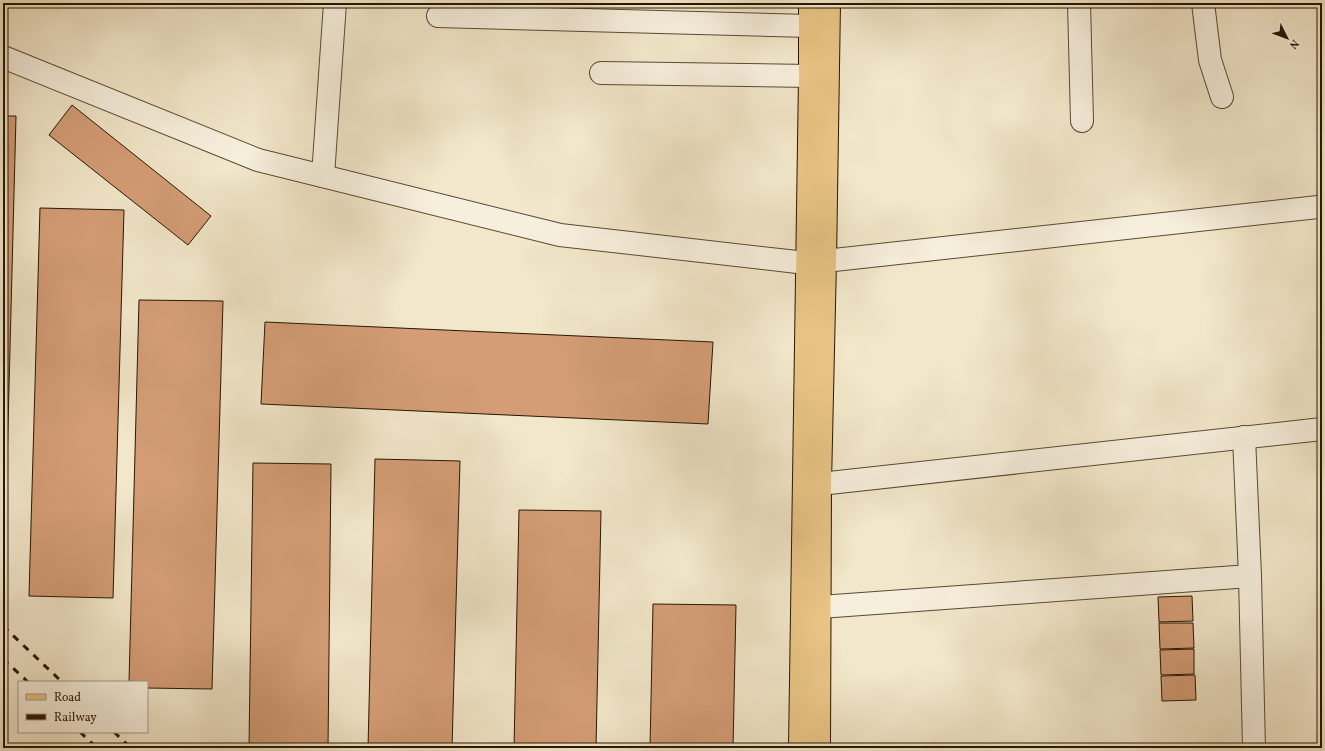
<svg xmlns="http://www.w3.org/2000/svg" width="1325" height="751" font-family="Vollkorn,serif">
<rect width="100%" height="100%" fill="#f2e7ca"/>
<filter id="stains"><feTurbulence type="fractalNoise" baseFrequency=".005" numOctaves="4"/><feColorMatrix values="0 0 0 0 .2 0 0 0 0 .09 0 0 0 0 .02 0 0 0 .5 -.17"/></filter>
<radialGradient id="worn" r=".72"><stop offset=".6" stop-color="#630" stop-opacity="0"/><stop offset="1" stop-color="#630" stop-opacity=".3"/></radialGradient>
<!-- building -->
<g fill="#d49d76" stroke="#261600">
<path d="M72,105l139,111 -23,29 -139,-110z"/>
<path d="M3,116h13l-10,388h-3z"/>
<path d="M40,208l84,2 -11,388 -84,-2z"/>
<path d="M139,300l84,1 -11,388 -65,-1v-6h-18z"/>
<path d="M265,322l448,20 -5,82 -447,-20z"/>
<path d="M375,459l85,2 -8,287h-84z"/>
<path d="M253,463l78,1 -3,284h-79z"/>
<path d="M519,510l82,1 -5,237h-82z"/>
<path d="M1192,596l1,25 -34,1 -1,-25z"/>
<path d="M653,604l83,1 -3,143h-83z"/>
<path d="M1159,623h34l1,25 -34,1z"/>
<path d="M1194,649v25l-33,1 -1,-25z"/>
<path d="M1195,675l1,25 -34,1 -1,-25z"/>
</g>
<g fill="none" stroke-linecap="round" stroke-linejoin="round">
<defs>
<g id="minor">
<path d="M1079,3l3,118"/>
<path d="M1203,3l7,57 12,37"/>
<path d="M438,16l372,10"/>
<path d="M3,57l255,103 302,75 246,28"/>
<path d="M601,73l209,3"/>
<path d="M323,176l12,-173"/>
<path d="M825,261l493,-54"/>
<path d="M1244,437l6,139 4,172"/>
<path d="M820,484l502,-55"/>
<path d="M820,607l430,-31"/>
</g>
<g id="major">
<path d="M800,748l10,-672v-73"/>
<path d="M819,748l1,-264 5,-223 4,-258"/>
</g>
</defs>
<!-- minor casing -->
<use href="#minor" stroke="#594a32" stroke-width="24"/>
<!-- major casing -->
<use href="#major" stroke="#261600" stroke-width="24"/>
<!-- minor -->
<use href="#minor" stroke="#f7efdd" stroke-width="22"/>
<!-- major -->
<use href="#major" stroke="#e9c485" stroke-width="22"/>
<!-- rail -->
<g stroke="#261600" stroke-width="3" stroke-dasharray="7 7" stroke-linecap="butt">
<path d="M3,626l59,56"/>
<path d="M3,659l25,23"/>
<path d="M80,732l17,16"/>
<path d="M114,732l17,16"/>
</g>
</g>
<!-- margin -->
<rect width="1325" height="751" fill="none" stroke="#f2e7ca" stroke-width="16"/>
<rect x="4" y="4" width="1317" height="743" fill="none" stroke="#261600" stroke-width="2"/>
<rect x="8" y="8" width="1309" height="735" fill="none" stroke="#261600"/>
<!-- legend -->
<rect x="18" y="681" width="130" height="52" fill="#f7efdd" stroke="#a39885"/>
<rect x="26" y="694" width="20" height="6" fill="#e9c485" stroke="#a39885"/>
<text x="54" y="701" font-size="12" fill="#261600">Road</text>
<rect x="26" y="714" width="20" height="6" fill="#261600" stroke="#a39885"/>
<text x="54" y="721" font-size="12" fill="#261600">Railway</text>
<!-- north arrow -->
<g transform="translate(1287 38) rotate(132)" stroke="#f7efdd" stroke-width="3" paint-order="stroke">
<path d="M0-3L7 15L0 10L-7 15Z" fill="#261600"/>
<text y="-6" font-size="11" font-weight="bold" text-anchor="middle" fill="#261600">N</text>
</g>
<rect width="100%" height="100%" filter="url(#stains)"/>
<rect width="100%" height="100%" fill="url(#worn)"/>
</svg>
